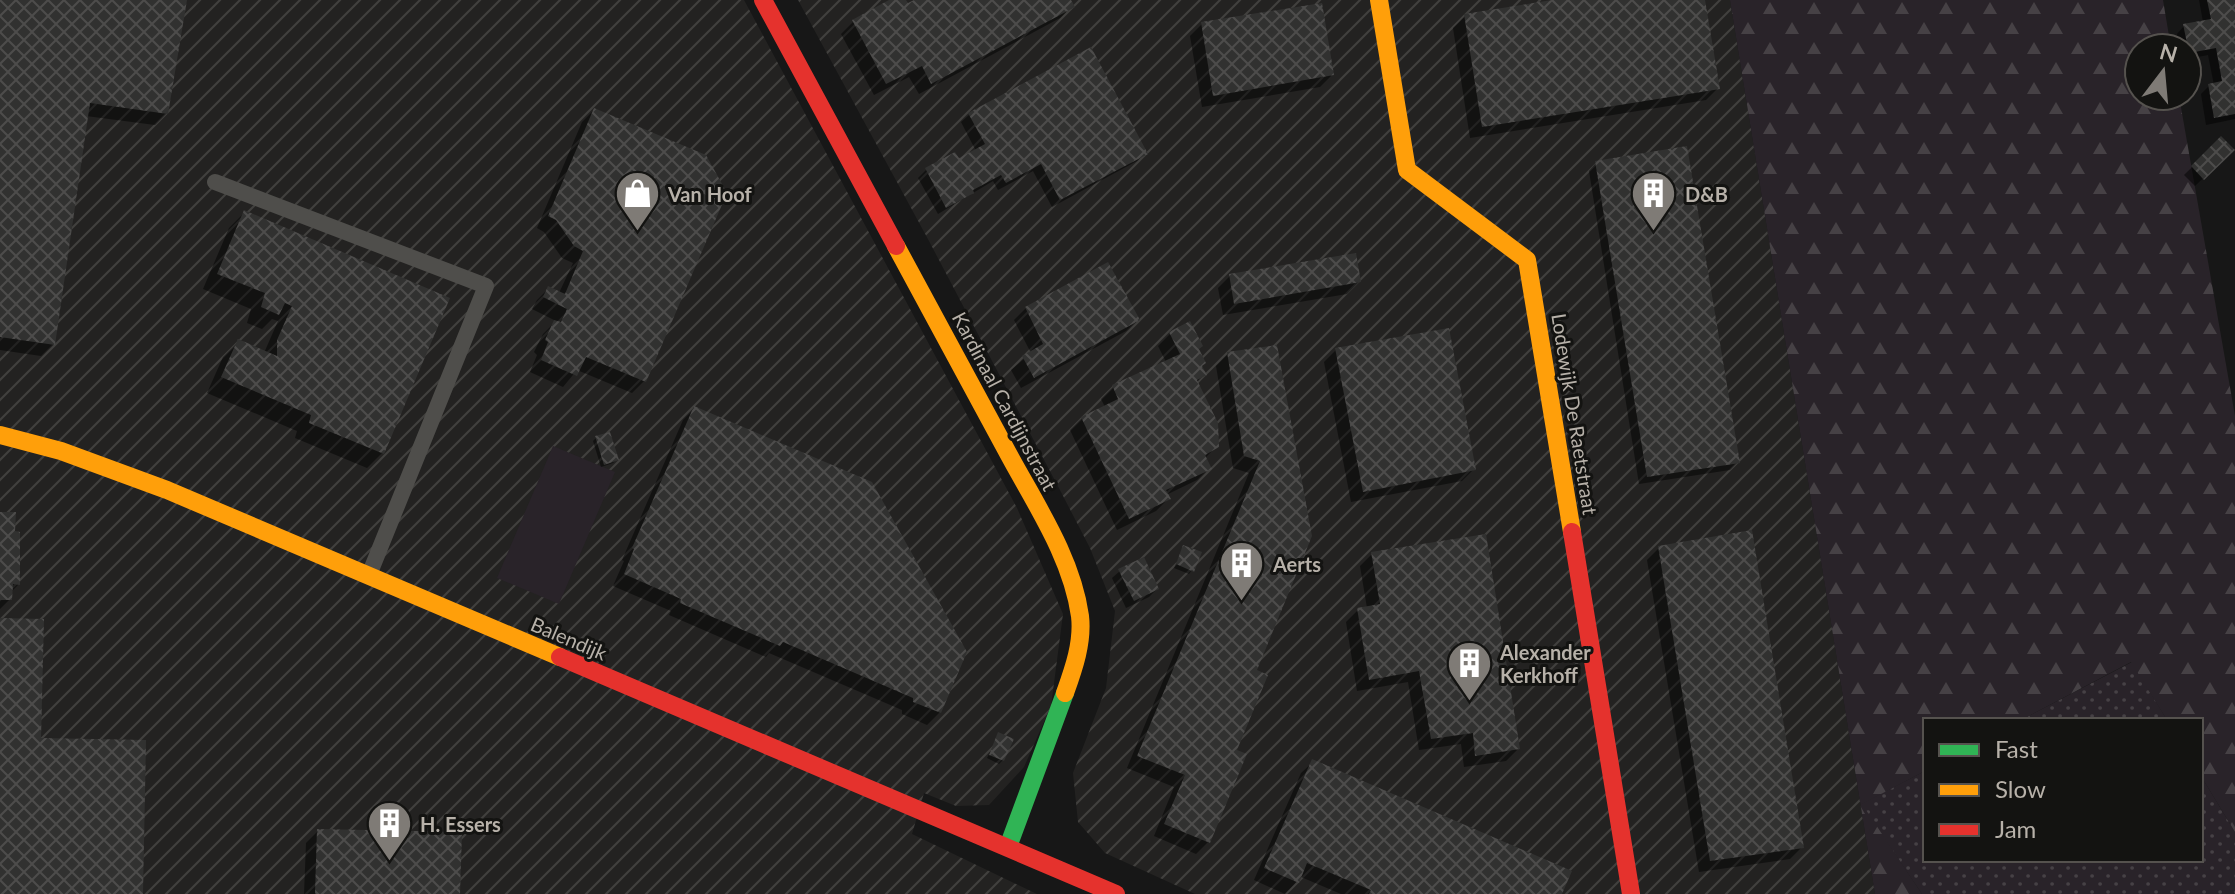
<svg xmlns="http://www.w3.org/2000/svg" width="2235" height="894" font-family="Lato,sans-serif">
<defs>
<pattern id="industrial-furrows" width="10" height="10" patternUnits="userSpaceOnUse" patternTransform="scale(2)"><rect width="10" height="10" fill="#232221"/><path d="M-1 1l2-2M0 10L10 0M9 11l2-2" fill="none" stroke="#41403e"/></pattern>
<pattern id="grass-dots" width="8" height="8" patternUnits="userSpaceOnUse" patternTransform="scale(2)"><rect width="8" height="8" fill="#292329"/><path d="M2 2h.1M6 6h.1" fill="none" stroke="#464145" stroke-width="1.8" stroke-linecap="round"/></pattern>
<pattern id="forest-firs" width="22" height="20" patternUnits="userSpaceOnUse" patternTransform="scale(2)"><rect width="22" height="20" fill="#292329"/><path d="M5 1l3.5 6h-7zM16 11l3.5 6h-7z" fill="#464145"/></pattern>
<pattern id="building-cross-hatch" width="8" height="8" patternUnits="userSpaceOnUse" patternTransform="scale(2)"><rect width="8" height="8" fill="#313130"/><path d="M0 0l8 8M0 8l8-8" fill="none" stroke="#4d4c4b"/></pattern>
</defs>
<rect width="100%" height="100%" fill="#171717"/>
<!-- industrial -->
<g fill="url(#industrial-furrows)">
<path d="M0,0h744l273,508 46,106 -12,92 -27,61 -35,38 -33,1 -32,-13 -12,41 125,60h-1037z"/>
<path d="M798,0h932l145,894h-680l-90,-41 -27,-31 -5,-49 33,-85 9,-77 -25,-63 -29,-56 -132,-251z"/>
</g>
<!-- grass -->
<g fill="url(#grass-dots)">
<path d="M2132,662l35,58h-146z"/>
<path d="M1925,771v89h276v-84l34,56v62h-313l-61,-90z"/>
</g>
<!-- forest -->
<path fill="url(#forest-firs)" d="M1730,0h433l8,48h-32v48h40l56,320v416l-34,-56v-56h-34l-36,-58 -110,58h-96v51l-63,33 60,90h-47z"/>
<!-- pitch -->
<path fill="#292329" d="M553,446l62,26 -56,132 -62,-26z"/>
<!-- shadow -->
<g fill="#0007">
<path d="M0,0h185l-18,113 -12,12 -69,-9 -33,228 -12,12 -41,-6z"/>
<path d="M893,0h10l4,6 8,-6h154l3,6 -12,12 -141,76 -10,-17 -35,18 -33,-61 12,-12z"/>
<path d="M1565,0h138l15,88 -12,12 -236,38 -17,-110 12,-12z"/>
<path d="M2199,0h36v119l-29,6 -5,-31 8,-8 5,-1 -6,-30 -21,4v-11h-8l-2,-14 7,-8 19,-4z"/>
<path d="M1202,24l130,51 -12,12 -118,20 -12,-71z"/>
<path d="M594,110l130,83 -80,188 -12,12 -55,-23 -14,17 -33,-15 7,-17 -3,-3 9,-18 13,-13 -24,-12 5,-9 12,-12 10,5 14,-30 -11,-5 -18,-26 -7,-4 45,-106z"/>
<path d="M969,115l176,38 -8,8 -85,46 -19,-36 -35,19 -5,-9 -55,33 -20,-36 8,-8 32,-9 18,-10 -15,-29z"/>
<path d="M2221,139l11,11 -37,36 -11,-11z"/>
<path d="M1596,163l142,299 -8,8 -91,14 -50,-313z"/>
<path d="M245,212l137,241 -15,15 -72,-30 2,-7 -90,-38 16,-36 15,-15 26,11 14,-32 -6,-2 -10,10 -15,-6 4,-14 -48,-20 26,-61z"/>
<path d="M1230,276l129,6 -12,12 -124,21 -5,-27z"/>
<path d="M1026,308l112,11 -12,12 -105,57 -10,-18 20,-17 -17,-33z"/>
<path d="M1189,324l11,43 5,7 -9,9 21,63 -13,13 5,9 -12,12 -31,15 2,4 -12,12 -39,19 -47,-100 12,-12 23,-11 -4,-8 12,-12 53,-25 -8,-16 12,-12z"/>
<path d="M1276,347l-42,404 -26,91 -12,12 -42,-18 20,-49 -47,-19 122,-295 -16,-5 -17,-102 12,-12z"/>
<path d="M1336,350l138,119 -12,12 -111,21 -27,-140z"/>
<path d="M695,408l269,245 -25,60 -12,12 -25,-11v-4l-133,-57 -3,4 -97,-42 2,-4 -58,-25 11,-25 -2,-1 61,-140z"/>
<path d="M596,438l20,22 -3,3 -12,4 -8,-26z"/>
<path d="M0,514l18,71 -7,7 -1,7 -10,10z"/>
<path d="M1184,547l8,23 -3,4 -15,-6z"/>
<path d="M1659,548l143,299 -12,12 -91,13 -52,-312z"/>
<path d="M1372,554l146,195 -12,12 -42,6 -3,-23 -42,6 -11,-68 -51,9 -11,-69 12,-12 9,-2 -7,-42z"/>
<path d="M1120,571l37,18 -8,8 -23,11 -14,-30z"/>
<path d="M999,735l4,25 -4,4 -12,-6z"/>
<path d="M1313,762l247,132h-219l-40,-17 -16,17 -31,-14 47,-107z"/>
<path d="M318,831l140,63h-154l2,-51z"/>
</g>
<!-- building -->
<g fill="url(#building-cross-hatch)">
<path d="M0,0h187l-19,114 -78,-11 -35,242 -55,-8z"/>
<path d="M889,0h17l2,3 6,-3h157l4,7 -144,77 -9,-18 -36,18 -34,-64z"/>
<path d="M1552,0h153l15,89 -238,38 -18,-113z"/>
<path d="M2207,0h28v114l-21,4 -6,-34 14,-3 -6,-33 -27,5 -6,-29 28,-5z"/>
<path d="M1322,3l12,72 -121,21 -12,-74z"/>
<path d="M1091,47l57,107 -88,46 -19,-36 -35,19 -5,-8 -28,15 1,3 -28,15 -21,-40 30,-16 4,6 26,-14 -17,-31z"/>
<path d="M594,108l112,47 21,38 -81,189 -60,-25 -9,19 -36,-16 7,-18 -3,-2 9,-20 7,2 6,-13 -24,-12 5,-11 17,8 18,-43 -9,-5 -18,-26 -8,-4z"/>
<path d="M2221,136l14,14 -31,30 -13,-14z"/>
<path d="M1687,146l53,317 -93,14 -52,-316z"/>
<path d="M244,210l206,88 -66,156 -75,-31 2,-8 -90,-38 17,-38 39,17v-16l15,-34 -7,-3 -6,12 -18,-8 4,-14 -48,-19z"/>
<path d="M1356,253l5,29 -127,22 -5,-30z"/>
<path d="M1108,262l32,58 -106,58 -12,-22 21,-12 -18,-37z"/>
<path d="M1190,321l13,25 -4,3 7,14 -4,3 5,9 -10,5 21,43 1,24 -14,8 7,14 -46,21 5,9 -42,20 -48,-102 37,-18 -6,-14 68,-31 -11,-22z"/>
<path d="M1449,328l27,142 -113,22 -28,-144z"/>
<path d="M1277,345l35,191 -55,134 11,5 -31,75 10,4 -37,89 -46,-19 21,-49 -48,-19 123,-295 -16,-5 -17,-104z"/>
<path d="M694,406l178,76 95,170 -26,61 -28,-11v-4l-130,-56 -3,4 -100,-43 1,-4 -57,-25 10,-25 -2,-1z"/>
<path d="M610,432l9,28 -15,5 -9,-29z"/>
<path d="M0,512h16l-1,19 5,1v53l-7,-1 -1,16h-12z"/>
<path d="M1752,530l52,318 -94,13 -52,-315z"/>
<path d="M1486,534l34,215 -45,7 -2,-23 -42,6 -12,-68 -50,9 -12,-72 23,-4 -9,-52z"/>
<path d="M1183,545l19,7 -8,20 -18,-8z"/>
<path d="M1144,557l15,32 -25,12 -16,-32z"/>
<path d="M0,618l44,1 -3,119 105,2 -3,154h-143z"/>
<path d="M998,732l16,7 -10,22 -15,-6z"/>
<path d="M1312,759l260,112 -10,23h-193l2,-4 -64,-27 -8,20 -35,-15z"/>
<path d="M317,829l145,3 -2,62h-145z"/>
</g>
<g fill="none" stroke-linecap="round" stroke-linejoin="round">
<!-- lane -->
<path stroke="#4f4e4b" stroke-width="16" d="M215,182l271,104 -117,289"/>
<!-- fast -->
<path stroke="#30b455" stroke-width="18" d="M1008,847l57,-154"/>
<!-- slow -->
<g stroke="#ff9f0a" stroke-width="18">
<path d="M1379,0l28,170 120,90 45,272"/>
<path d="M896,246c38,70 75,139 113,209 27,50 63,103 71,161 3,26 -6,52 -15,77"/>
<path d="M0,435l61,16 106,39 393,167"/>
</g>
<!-- jam -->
<g stroke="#e5322d" stroke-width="18">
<path d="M763,0l133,246"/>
<path d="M1572,532l59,362"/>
<path d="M560,657l556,237"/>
</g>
</g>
<!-- icons -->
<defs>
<symbol id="shop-pin" viewBox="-11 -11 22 30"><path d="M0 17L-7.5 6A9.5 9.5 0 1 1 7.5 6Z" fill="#7f7b76" stroke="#131311"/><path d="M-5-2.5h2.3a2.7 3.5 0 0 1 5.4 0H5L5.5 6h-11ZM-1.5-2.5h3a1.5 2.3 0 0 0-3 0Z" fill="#fff"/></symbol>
<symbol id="building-pin" viewBox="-11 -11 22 30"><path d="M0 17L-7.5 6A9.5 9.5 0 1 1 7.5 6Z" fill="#7f7b76" stroke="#131311"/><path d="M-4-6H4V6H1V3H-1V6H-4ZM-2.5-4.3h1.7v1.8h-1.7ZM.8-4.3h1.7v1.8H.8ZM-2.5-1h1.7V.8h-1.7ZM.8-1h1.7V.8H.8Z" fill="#fff"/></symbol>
</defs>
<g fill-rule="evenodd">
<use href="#shop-pin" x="612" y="168" width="51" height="69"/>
<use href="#building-pin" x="1628" y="168" width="51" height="69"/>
<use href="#building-pin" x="1216" y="538" width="51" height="69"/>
<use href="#building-pin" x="1444" y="638" width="51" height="69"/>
<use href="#building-pin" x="364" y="798" width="51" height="69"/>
</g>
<g text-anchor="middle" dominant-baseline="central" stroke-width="6" stroke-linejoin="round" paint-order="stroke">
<!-- poi labels -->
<g font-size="20" font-weight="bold" fill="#b7b1a9" stroke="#131311" text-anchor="start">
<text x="668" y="194">Van Hoof</text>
<text x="1685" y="194">D&amp;B</text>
<text x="1273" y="564">Aerts</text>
<text x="1500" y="652">Alexander<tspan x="1500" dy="23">Kerkhoff</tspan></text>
<text x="420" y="824">H. Essers</text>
</g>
<!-- street labels -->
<g font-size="20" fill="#b7b1a9" stroke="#131311">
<text transform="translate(1005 401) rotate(62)">Kardinaal Cardijnstraat</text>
<text transform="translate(1575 414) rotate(81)">Lodewijk De Raetstraat</text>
<text transform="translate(569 638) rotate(23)">Balendijk</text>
</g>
</g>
<!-- legend -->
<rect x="1923" y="718" width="280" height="144" fill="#131311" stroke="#55524e" stroke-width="2"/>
<rect x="1939" y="744" width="40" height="12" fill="#30b455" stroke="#55524e" stroke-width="2"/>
<text x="1995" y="758" font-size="24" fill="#b7b1a9">Fast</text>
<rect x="1939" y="784" width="40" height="12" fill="#ff9f0a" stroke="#55524e" stroke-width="2"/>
<text x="1995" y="798" font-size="24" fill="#b7b1a9">Slow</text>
<rect x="1939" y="824" width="40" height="12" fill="#e5322d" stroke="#55524e" stroke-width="2"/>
<text x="1995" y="838" font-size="24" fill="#b7b1a9">Jam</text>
<!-- north arrow -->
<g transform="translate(2163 72) rotate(16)"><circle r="38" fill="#131311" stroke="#55524e" stroke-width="2"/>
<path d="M0-6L14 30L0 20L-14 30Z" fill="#7f7b76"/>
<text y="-12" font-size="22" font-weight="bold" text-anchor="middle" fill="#b7b1a9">N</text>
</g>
</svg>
